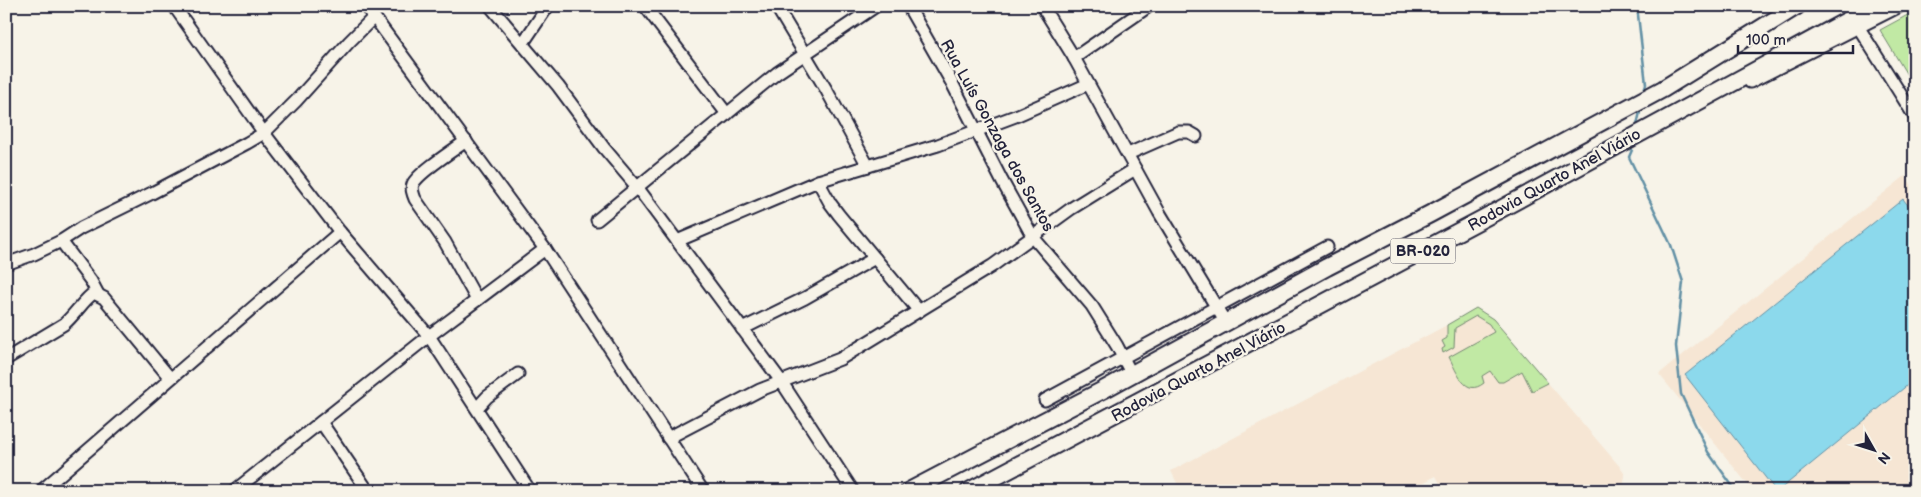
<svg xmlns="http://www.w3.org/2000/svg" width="1921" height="497" viewBox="0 0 1921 497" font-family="'Balsamiq Sans',sans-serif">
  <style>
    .built { fill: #f6e6d4 }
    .green { fill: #c1e9a4; stroke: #728670 }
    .water { fill: #8cd9ec; stroke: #6290a5 }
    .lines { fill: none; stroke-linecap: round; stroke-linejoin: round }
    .stream { stroke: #6290a5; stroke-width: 2.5 }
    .minor-casing { stroke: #22223b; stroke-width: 15 }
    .highway-casing { stroke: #22223b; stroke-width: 20 }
    .minor { stroke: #f7f3e8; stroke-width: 11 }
    .highway { stroke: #f7f3e8; stroke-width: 16 }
    .labels { text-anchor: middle; stroke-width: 5; stroke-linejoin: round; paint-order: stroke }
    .shield { fill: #f7f3e8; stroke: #62616f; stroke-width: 1 }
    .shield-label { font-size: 15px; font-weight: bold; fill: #22223b }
    .street-label { font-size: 16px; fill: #22223b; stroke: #f7f3e8 }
  </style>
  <rect width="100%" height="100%" fill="#f7f3e8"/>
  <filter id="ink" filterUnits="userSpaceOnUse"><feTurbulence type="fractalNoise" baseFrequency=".02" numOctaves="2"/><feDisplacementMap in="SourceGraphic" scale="10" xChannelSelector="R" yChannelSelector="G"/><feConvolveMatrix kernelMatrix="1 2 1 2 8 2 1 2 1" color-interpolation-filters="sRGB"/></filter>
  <g filter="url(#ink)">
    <g class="built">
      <polygon points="1905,176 1915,189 1915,491 1753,491 1659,374"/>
      <polygon points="1476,308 1493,319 1621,468 1625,475 1624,483 1621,491 1444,491 1436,476 1407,491 1181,491 1171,471 1447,325"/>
    </g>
    <g class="green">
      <polygon points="1915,11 1915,88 1880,30"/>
      <path d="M1476,308L1493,319L1548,383L1532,391L1522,371L1503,382H1498L1490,371L1482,376L1484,383C1465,398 1457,372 1449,357L1494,332L1489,324L1476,316L1455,328L1454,347L1443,353L1442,349L1445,347L1442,341L1447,338V325Z"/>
    </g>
    <polygon class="water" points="1903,199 1915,214 1915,379 1778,491 1776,491 1685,375"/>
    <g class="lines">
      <g class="stream">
        <polyline points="1637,6 1646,84 1644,90"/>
        <polyline points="1637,125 1640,112"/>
        <polyline points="1632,150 1629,157 1671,245 1683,282 1676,346 1681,394 1708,452 1736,491"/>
      </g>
      <defs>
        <g id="minor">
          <polyline points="174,6 264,133 307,189 340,232 429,336 530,491"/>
          <polyline points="366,6 545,249 703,491"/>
          <polyline points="490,6 558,86 604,148 637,187 781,381 853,491"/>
          <polyline points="645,6 727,114"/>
          <polyline points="776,6 827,91 868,166"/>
          <polyline points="908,6 952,83 1002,181 1033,237 1092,306 1117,346 1132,375"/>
          <polyline points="1042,6 1073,56 1159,212 1226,323"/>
          <polyline points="1859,28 1915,117"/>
          <polyline points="523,43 548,6"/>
          <polyline points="1074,58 1149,6"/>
          <polyline points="1750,82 1900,6"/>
          <path d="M466,141C455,149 418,173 413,184C411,189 413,194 415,199L445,242L477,300"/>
          <polyline points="1128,154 1178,132 1189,132 1196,136"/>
          <polyline points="818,181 830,203 839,215 919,311"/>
          <polyline points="597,220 777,73 876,6"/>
          <polyline points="61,241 91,281 98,294"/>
          <polyline points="677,241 818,181 938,145 1018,115 1088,84"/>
          <polyline points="6,264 34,254 61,241 81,228 152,193 247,143 264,133 296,101 349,42 374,17"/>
          <polyline points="742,329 805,298 875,258"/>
          <path d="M6,359L64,324C74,316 85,298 94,293L104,298L170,378"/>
          <polyline points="1045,400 1327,247"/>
          <polyline points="477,408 487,397 518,374"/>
          <polyline points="321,422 368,491"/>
          <polyline points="668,438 760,390 840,359 992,266 1072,208 1135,169"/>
          <polyline points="41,491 340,232"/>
          <polyline points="234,491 429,336 545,249"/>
        </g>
        <g id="highway">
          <polyline points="909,491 1103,390 1327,267 1430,214 1663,89 1797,6"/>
          <polyline points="969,491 1499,210 1874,6"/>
        </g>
      </defs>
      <use href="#minor" class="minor-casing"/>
      <use href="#highway" class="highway-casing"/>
      <use href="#minor" class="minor"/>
      <use href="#highway" class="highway"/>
    </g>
  </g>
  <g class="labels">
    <rect class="shield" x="1390.5" y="238.5" width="65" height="25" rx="4"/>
    <g class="shield-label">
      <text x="1423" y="256">BR-020</text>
    </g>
    <g class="street-label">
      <text transform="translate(998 135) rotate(61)" y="6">Rua Luís Gonzaga dos Santos</text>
      <text transform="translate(1554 179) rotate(-29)" y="6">Rodovia Quarto Anel Viário</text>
      <text transform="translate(1198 371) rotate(-28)" y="6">Rodovia Quarto Anel Viário</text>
    </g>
  </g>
  <rect width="1921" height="497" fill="none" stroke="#f7f3e8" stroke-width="25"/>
  <rect x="12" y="12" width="1896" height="472" fill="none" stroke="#22223b" stroke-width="2" filter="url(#ink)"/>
  <g transform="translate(1874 450) rotate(129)" stroke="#f7f3e8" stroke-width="4" paint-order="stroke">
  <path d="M0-4L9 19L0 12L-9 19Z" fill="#22223b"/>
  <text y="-8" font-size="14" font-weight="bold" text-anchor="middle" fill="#22223b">N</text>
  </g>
  <path d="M1738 45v8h115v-8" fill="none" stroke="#22223b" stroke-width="2.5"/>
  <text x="1746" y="45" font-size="15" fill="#22223b" stroke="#f7f3e8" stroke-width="4" paint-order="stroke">100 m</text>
</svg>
